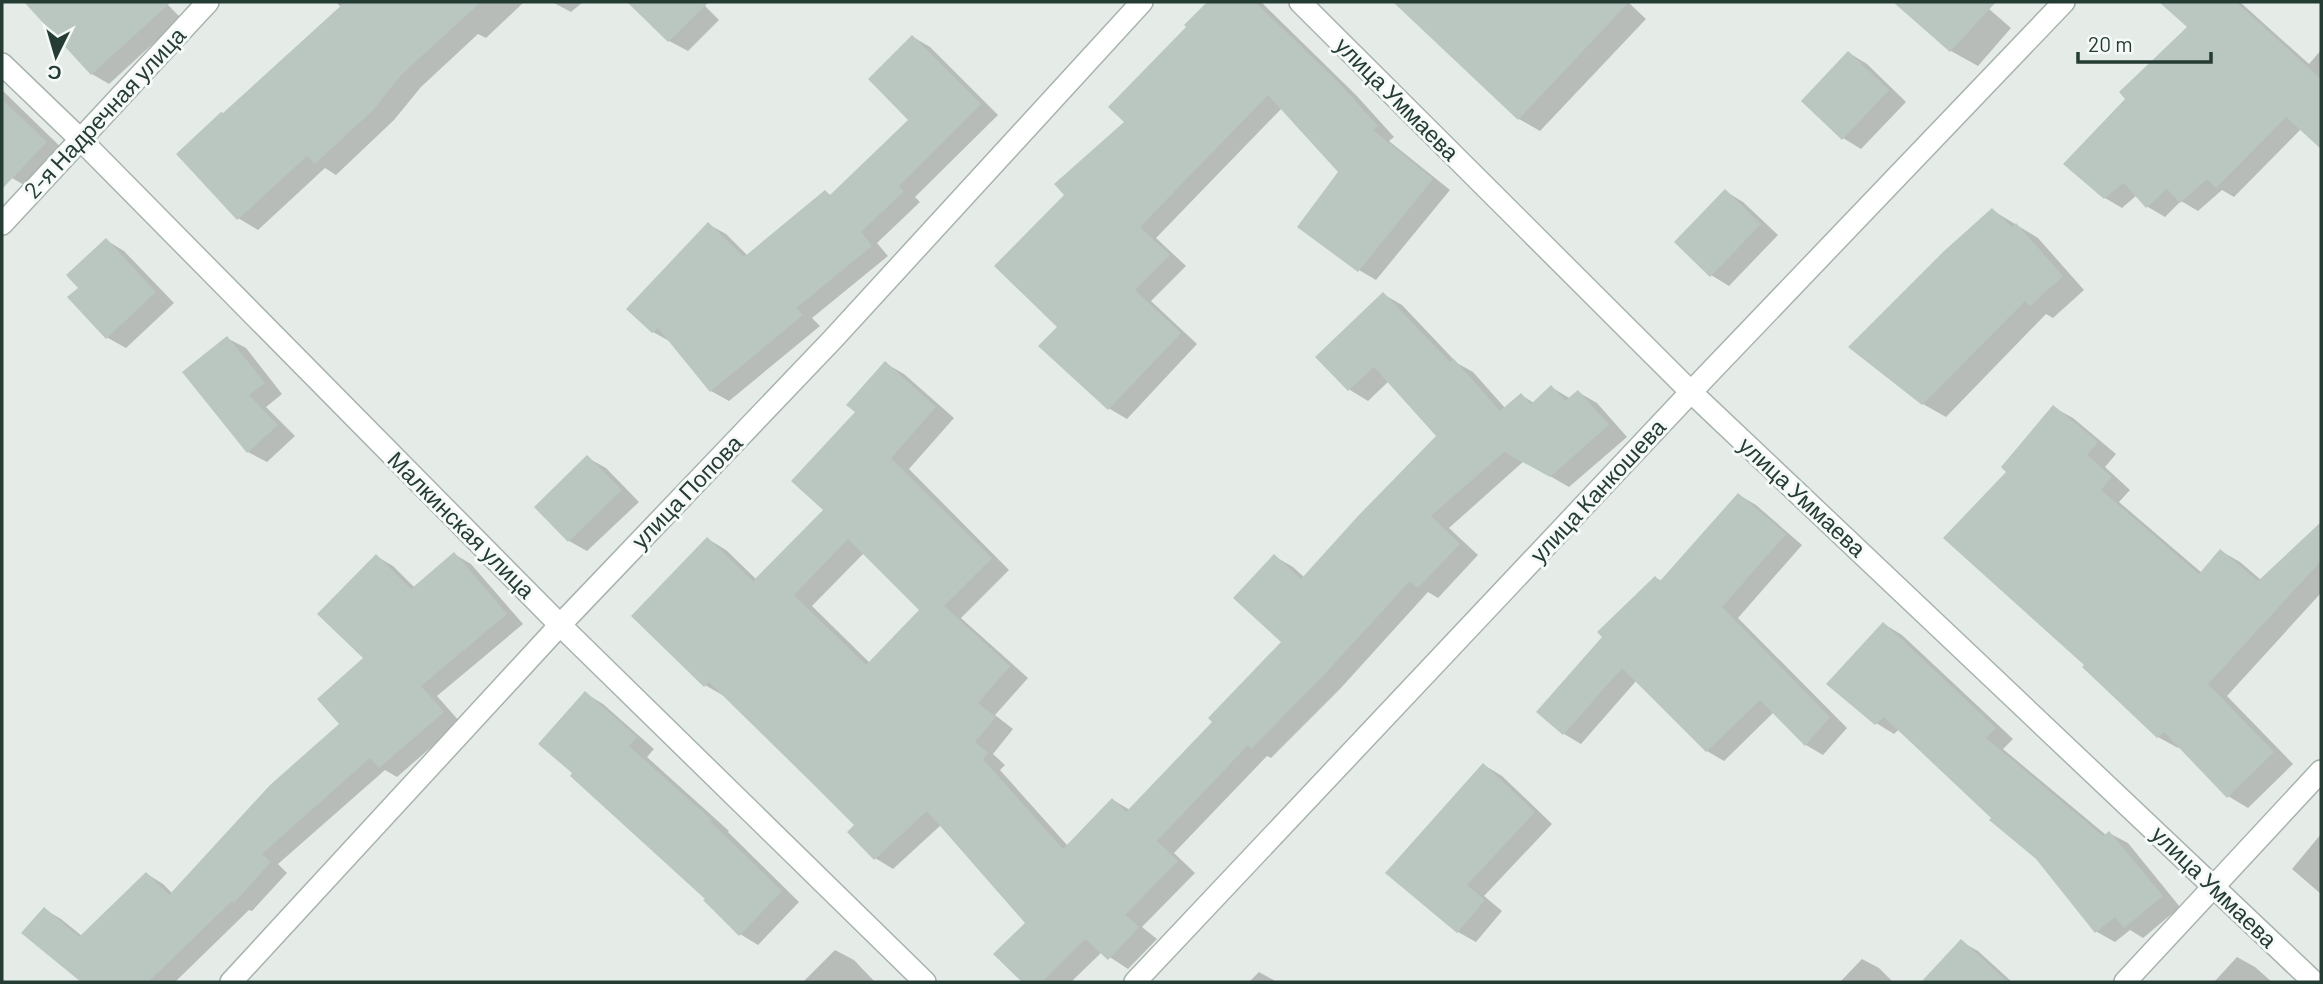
<svg xmlns="http://www.w3.org/2000/svg" width="2323" height="984" viewBox="0 0 2323 984" font-family="Barlow,sans-serif">
  <style>
    .shadow { fill: #0003; fill-rule: evenodd }
    .building { fill: #bac7c1; fill-rule: evenodd }
    .lines { fill: none; stroke-linecap: round; stroke-linejoin: round }
    .street-casing { stroke: #a8b4ae; stroke-width: 24 }
    .street { stroke: #fff; stroke-width: 21 }
    .labels { text-anchor: middle; stroke-width: 6; stroke-linejoin: round; paint-order: stroke }
    .street-label { font-size: 23px; fill: #253c34; stroke: #f5f9f7 }
  </style>
  <rect width="100%" height="100%" fill="#e5ece8"/>
  <g class="shadow">
    <polygon points="26,2 165,2 181,18 109,84 92,74"/>
    <polygon points="336,2 524,2 486,38 478,34 421,87 394,120 336,175 325,168 258,230 238,218 224,115 341,7"/>
    <polygon points="552,2 583,2 571,12"/>
    <polygon points="629,2 701,2 719,20 688,51 669,41"/>
    <polygon points="1211,2 1261,2 1356,95 1394,137 1389,141 1450,190 1376,280 1359,270 1340,172 1282,108 1156,238 1186,266 1151,301 1197,344 1127,419 1110,409 1040,346 1060,327 1067,195 1127,122 1111,107"/>
    <polygon points="1396,2 1628,2 1646,19 1540,131 1519,119"/>
    <polygon points="1896,2 1981,2 2011,28 1978,66 1951,51"/>
    <polygon points="2182,2 2240,2 2309,64 2321,50 2321,147 2301,129 2234,197 2222,190 2198,211 2181,201 2165,217 2148,207 2137,195 2122,208 2105,198 2128,99 2190,27 2173,12"/>
    <polygon points="913,37 930,47 998,115 915,197 920,202 877,243 888,256 812,318 820,326 729,401 711,391 671,342 653,332 708,224 726,234 748,256 825,192 832,196 911,120"/>
    <polygon points="1849,53 1867,64 1906,102 1861,149 1843,138"/>
    <polygon points="2,90 72,158 38,193 12,178 2,168"/>
    <polygon points="1725,191 1743,202 1778,235 1729,286 1711,275"/>
    <polygon points="1992,210 2038,238 2084,290 2053,318 2046,314 1946,417 1923,404 1851,347"/>
    <polygon points="106,240 124,251 174,303 126,348 108,338 70,297 80,288"/>
    <path d="M1383,294L1402,305L1457,363L1473,372L1506,409L1521,395L1534,403L1551,387L1571,399L1578,392L1597,403L1627,437L1569,487L1524,461L1449,528L1478,555L1438,598L1428,592L1340,689L1271,758L1267,756L1174,853L1195,873L1142,927L1157,939L1128,969L1102,952L1071,982H1024L996,954L1028,923L941,825L893,869L875,858L857,825L724,696L705,685L708,539L726,550L757,580L825,510L858,412L885,363L904,374L954,418L909,469L1009,570L961,618L1028,678L995,715L1013,729L993,754L1005,765L1000,770L1068,846L1113,800L1130,810L1214,722L1284,642L1274,556L1293,567L1305,578L1438,436L1389,381L1368,401L1350,390L1318,357ZM864,553L921,610L870,663L812,606Z"/>
    <polygon points="227,338 246,348 282,394 266,407 295,436 267,462 248,452"/>
    <polygon points="2053,407 2073,418 2116,454 2105,467 2130,490 2119,502 2202,573 2221,551 2240,562 2261,580 2321,524 2321,593 2227,696 2293,764 2248,808 2228,796 2180,746 2178,748 2158,737 2087,665 2009,471"/>
    <polygon points="588,458 606,468 639,502 587,551 569,541"/>
    <polygon points="1739,495 1756,505 1802,545 1738,618 1847,728 1823,755 1806,745 1774,712 1724,761 1707,751 1637,680 1581,744 1564,734 1656,578 1662,581"/>
    <polygon points="454,554 471,564 523,624 437,696 460,722 397,777 385,770 278,864 287,873 252,911 249,910 175,982 84,982 24,933 44,909 61,919 82,936 147,874 163,884 173,894 342,724 366,658 376,556 393,566 415,588"/>
    <polygon points="1884,624 1902,635 2013,739 2003,749 2106,835 2109,833 2128,843 2180,907 2143,938 2130,930 2115,942 2097,932 2037,858 1899,729 1894,734 1876,723"/>
    <polygon points="585,693 603,704 654,749 647,757 729,831 728,832 799,902 758,945 740,934 707,899"/>
    <polygon points="1484,765 1502,776 1552,824 1484,896 1502,911 1476,942 1458,932 1387,872"/>
    <polygon points="2321,834 2321,894 2292,869"/>
    <polygon points="1962,942 1978,951 2012,982 1924,982"/>
    <polygon points="835,950 854,960 875,982 803,982"/>
    <polygon points="2237,957 2255,967 2272,982 2214,982"/>
    <polygon points="1862,959 1879,968 1893,982 1840,982"/>
    <polygon points="1259,972 1277,982 1249,982"/>
  </g>
  <g class="building">
    <polygon points="24,2 171,2 91,75"/>
    <polygon points="345,2 481,2 401,75 374,109 315,164 307,156 237,220 176,154 221,112 223,113"/>
    <polygon points="627,2 709,2 668,42"/>
    <polygon points="1207,2 1255,2 1339,83 1378,126 1373,130 1433,179 1358,272 1297,227 1338,172 1268,95 1140,227 1170,255 1135,290 1181,333 1108,410 1038,346 1057,327 994,266 1064,195 1054,184 1124,122 1108,107 1186,27 1184,25"/>
    <polygon points="1393,2 1629,2 1518,120"/>
    <polygon points="1893,2 1996,2 1950,52"/>
    <polygon points="2159,2 2236,2 2321,79 2321,149 2286,117 2216,188 2207,179 2180,203 2167,189 2146,208 2124,183 2104,199 2063,164 2125,99 2119,92 2187,27"/>
    <polygon points="912,35 981,104 899,186 904,191 861,232 872,246 796,308 803,315 710,392 658,328 652,333 626,309 708,222 744,257 825,190 830,195 908,120 868,79"/>
    <polygon points="1848,51 1889,90 1842,140 1801,101"/>
    <polygon points="2,99 47,142 2,189"/>
    <polygon points="1725,189 1761,224 1710,277 1674,242"/>
    <polygon points="1992,208 2012,227 2016,223 2063,276 2030,306 2025,301 1922,405 1848,347 1943,252"/>
    <polygon points="106,238 156,292 106,339 67,297 78,288 66,275"/>
    <path d="M1383,292L1450,362L1454,359L1500,411L1521,393L1531,404L1551,385L1565,401L1578,390L1609,425L1550,477L1504,452L1431,516L1460,544L1418,588L1410,581L1321,678L1251,749L1248,745L1157,841L1178,861L1125,915L1139,927L1108,960L1085,939L1042,982H1022L993,954L1025,923L927,811L874,860L847,832L854,825L814,785L709,682L704,687L631,616L707,537L753,581L823,510L791,481L855,412L846,405L885,361L936,407L891,458L992,558L944,606L1010,666L978,703L996,717L975,742L988,753L983,759L1063,849L1112,798L1126,812L1212,722L1208,718L1281,642L1233,598L1274,554L1301,579L1358,516L1436,436L1374,367L1348,391L1315,357ZM848,539L919,610L866,665L794,595Z"/>
    <polygon points="227,336 265,383 249,395 278,425 247,453 182,372"/>
    <polygon points="2053,405 2098,442 2087,455 2112,477 2101,490 2199,574 2220,549 2258,581 2321,522 2321,561 2208,684 2274,752 2227,798 2164,732 2157,738 2082,667 2084,665 1943,538 2006,472 2001,467"/>
    <polygon points="587,455 622,490 568,542 534,507"/>
    <polygon points="1738,493 1786,534 1722,607 1830,717 1805,746 1760,700 1706,752 1622,668 1563,735 1536,712 1602,637 1597,632 1655,576 1660,581"/>
    <polygon points="454,552 507,614 421,686 444,712 379,768 370,758 262,854 271,862 234,903 232,901 148,982 81,982 21,933 44,907 79,937 146,872 169,895 270,785 339,724 317,699 363,658 317,614 376,554 411,589"/>
    <polygon points="1883,622 1996,728 1986,738 2103,836 2109,831 2163,896 2124,928 2115,917 2095,933 2036,859 1989,820 1991,818 1884,717 1875,725 1826,684"/>
    <polygon points="585,691 637,737 629,746 712,820 710,821 782,891 739,936 703,900 705,899 570,776 572,773 538,744"/>
    <polygon points="1483,763 1535,812 1467,885 1485,900 1457,933 1385,873"/>
    <polygon points="1961,939 2008,982 1921,982"/>
  </g>
  <g class="lines">
    <defs>
      <g id="street">
        <polyline points="1300,2 1691,392 2314,982"/>
        <polyline points="2,64 81,140 560,625 925,982"/>
        <polyline points="2,224 208,2"/>
        <polyline points="231,982 560,625 833,339 1142,2"/>
        <polyline points="1135,982 1691,392 2064,2"/>
        <polyline points="2125,982 2321,771"/>
      </g>
    </defs>
    <use href="#street" class="street-casing"/>
    <use href="#street" class="street"/>
  </g>
  <g class="labels">
    <g class="street-label">
      <text transform="translate(1397 99) rotate(45)" y="8">улица Уммаева</text>
      <text transform="translate(105 113) rotate(-47)" y="8">2-я Надречная улица</text>
      <text transform="translate(1598 491) rotate(-47)" y="8">улица Канкошева</text>
      <text transform="translate(687 492) rotate(-46)" y="8">улица Попова</text>
      <text transform="translate(1802 497) rotate(43)" y="8">улица Уммаева</text>
      <text transform="translate(461 525) rotate(45)" y="8">Малкинская улица</text>
      <text transform="translate(2214 887) rotate(44)" y="8">улица Уммаева</text>
    </g>
  </g>
  <rect width="2323" height="984" fill="none" stroke="#253c34" stroke-width="7"/>
  <g transform="translate(56 56) rotate(185)" stroke="#f5f9f7" stroke-width="5" paint-order="stroke">
  <path d="M0-5L12 26L0 18L-12 26Z" fill="#253c34"/>
  <text y="-10" font-size="19" font-weight="bold" text-anchor="middle" fill="#253c34">С</text>
  </g>
  <path d="M2078 52v10h133v-10" fill="none" stroke="#253c34" stroke-width="3.5"/>
  <text x="2088" y="52" font-size="21" fill="#253c34" stroke="#f5f9f7" stroke-width="5" paint-order="stroke">20 m</text>
</svg>
